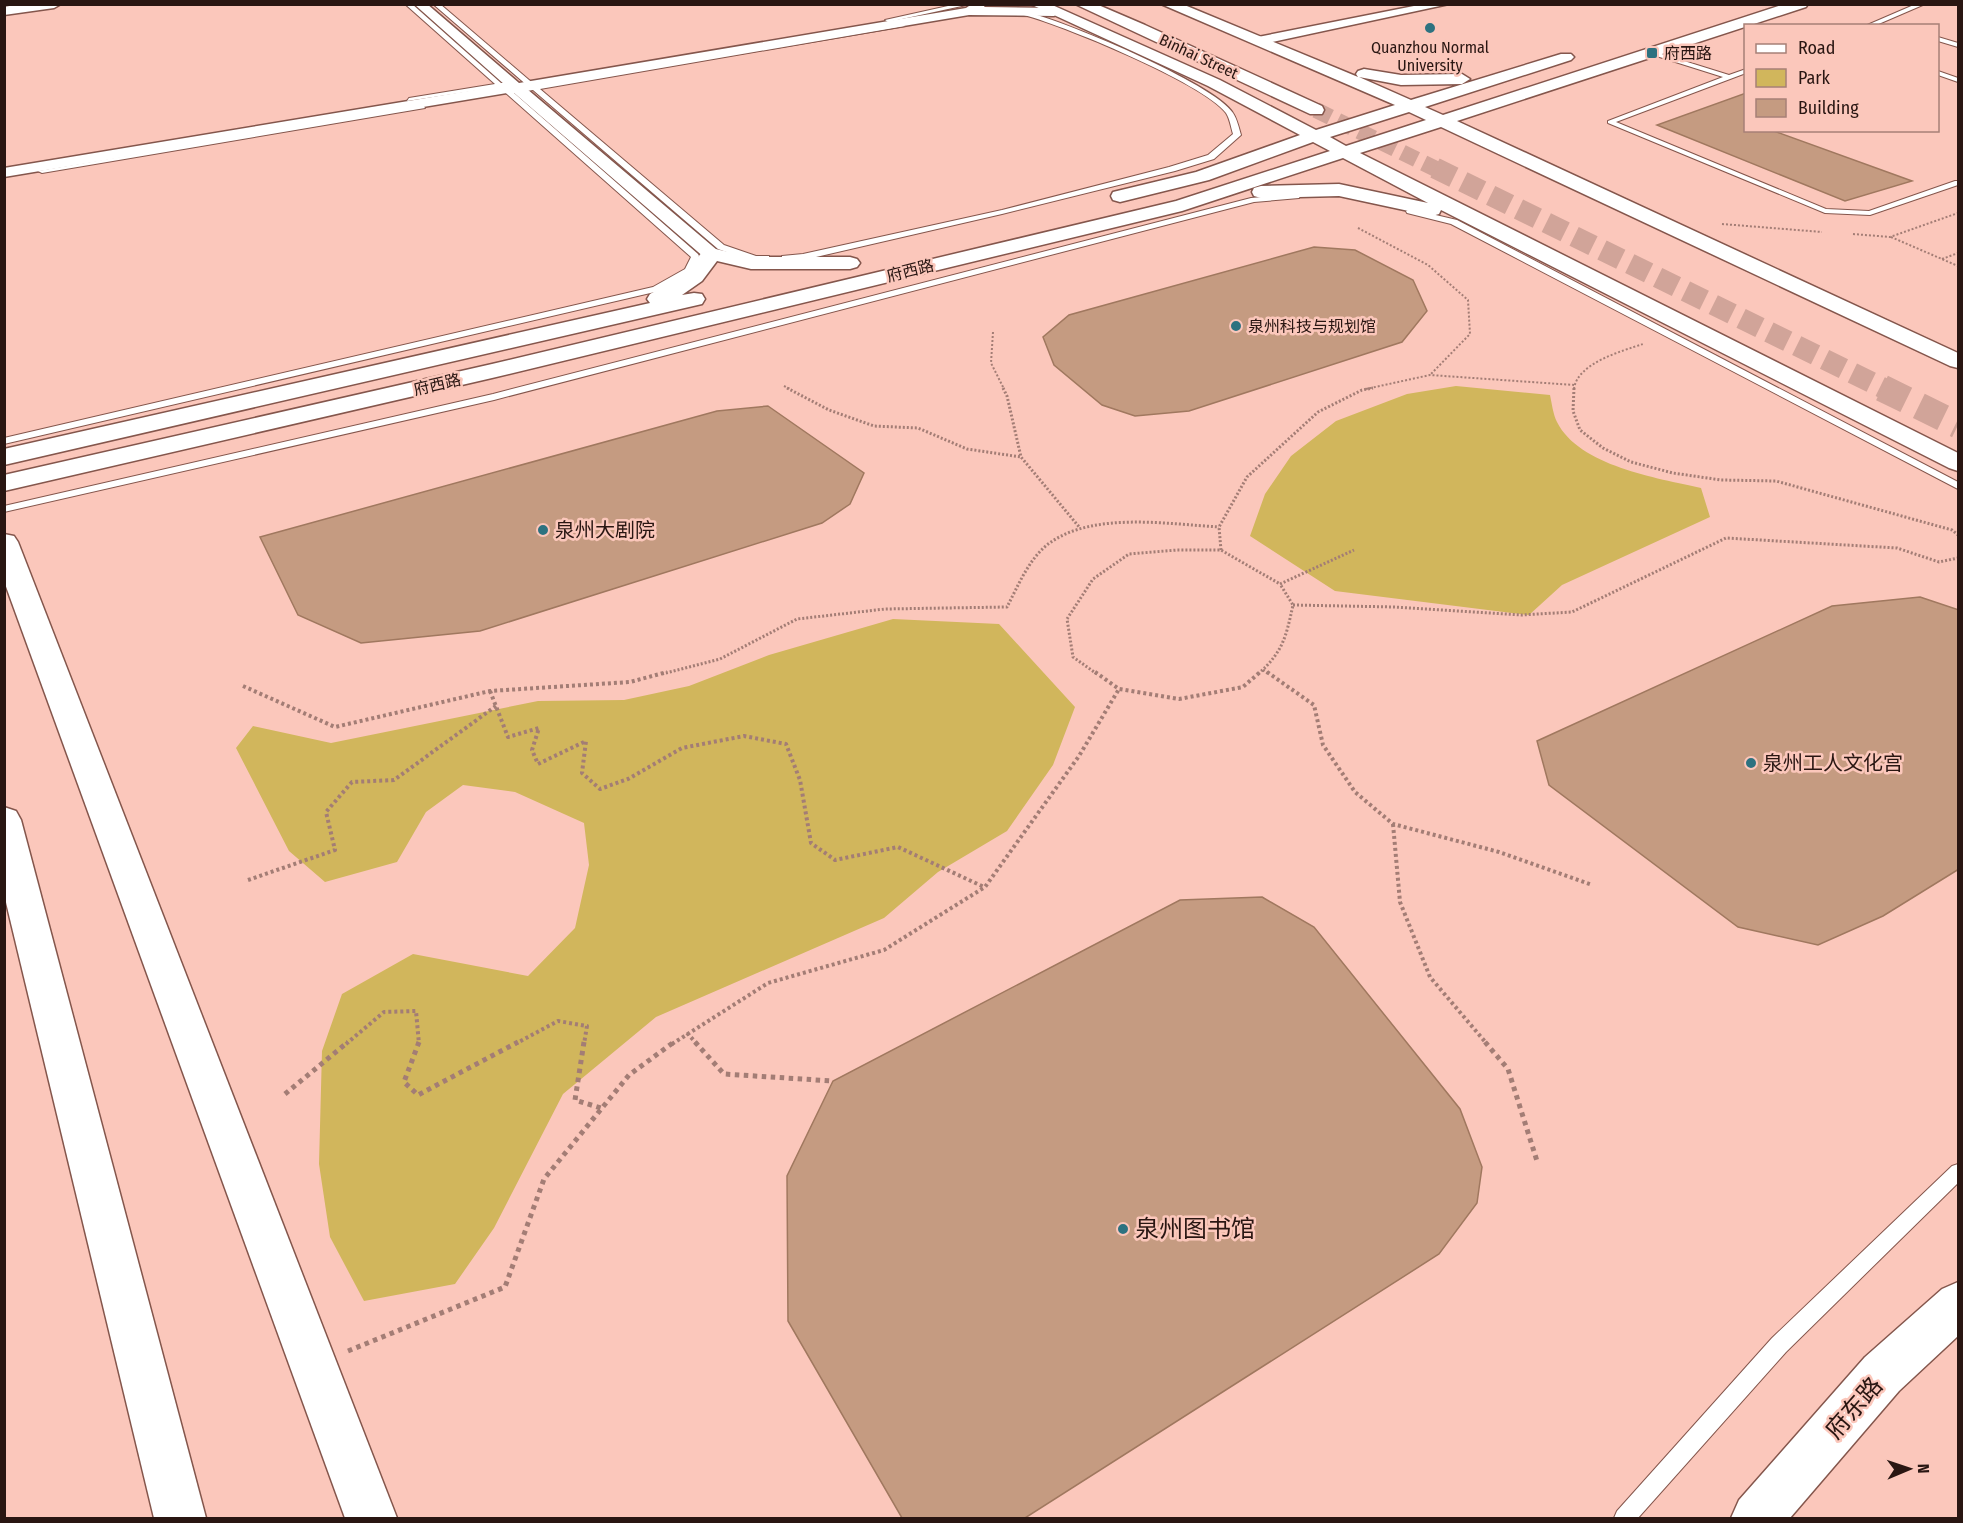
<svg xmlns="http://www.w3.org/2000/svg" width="1963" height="1523" viewBox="0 0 1963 1523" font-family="'Fira Sans Condensed','Noto Sans SC',sans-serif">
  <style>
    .green { fill: #d1b65c }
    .building { fill: #c59b81; stroke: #a0785f; stroke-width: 1.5 }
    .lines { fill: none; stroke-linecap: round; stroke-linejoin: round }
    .secondary-tunnel-far2 { stroke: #d1a499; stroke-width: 16; stroke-dasharray: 16 8; stroke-linecap: butt }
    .secondary-tunnel-far1 { stroke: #d1a499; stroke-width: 21; stroke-dasharray: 21 10; stroke-linecap: butt }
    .secondary-tunnel { stroke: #d1a499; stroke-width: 27; stroke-dasharray: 27 14; stroke-linecap: butt }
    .service-casing { stroke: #84564c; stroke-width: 2 }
    .minor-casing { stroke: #84564c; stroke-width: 3 }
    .tertiary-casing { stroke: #84564c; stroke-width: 3 }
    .secondary-casing { stroke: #84564c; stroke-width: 3 }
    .path-far3 { stroke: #a37d75; stroke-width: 2; stroke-dasharray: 2 2; stroke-linecap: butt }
    .path-far2 { stroke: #a37d75; stroke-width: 3; stroke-dasharray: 2 2; stroke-linecap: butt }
    .path-far1 { stroke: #a37d75; stroke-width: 4; stroke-dasharray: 3 3; stroke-linecap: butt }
    .path { stroke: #a37d75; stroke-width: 5; stroke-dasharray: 4.5 4.5; stroke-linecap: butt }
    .service { fill: #fff; fill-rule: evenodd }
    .minor { fill: #fff; fill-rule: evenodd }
    .tertiary { fill: #fff; fill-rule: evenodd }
    .secondary { fill: #fff; fill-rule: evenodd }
    .poi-dot { fill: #2d7280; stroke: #fbc7bb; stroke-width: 2 }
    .labels { text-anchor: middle; stroke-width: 5; stroke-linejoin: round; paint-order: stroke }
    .far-poi-label { font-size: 16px; fill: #291612; stroke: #fbc7bb; text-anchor: start }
    .far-street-label { font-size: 16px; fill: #291612; stroke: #fbc7bb }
    .poi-label { font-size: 20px; fill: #291612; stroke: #fbc7bb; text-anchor: start }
    .near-poi-label { font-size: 24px; fill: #291612; stroke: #fbc7bb; text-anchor: start }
    .near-street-label { font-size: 24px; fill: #291612; stroke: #fbc7bb }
  </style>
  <rect width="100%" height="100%" fill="#fbc7bb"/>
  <g class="green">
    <path d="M1456,386L1550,395C1552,404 1553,414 1557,422C1579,466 1657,478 1701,488L1710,517L1562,585L1529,615L1335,591L1250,536L1265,494L1291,456L1336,421L1407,394Z"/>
    <polygon points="893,619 999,624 1075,707 1053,765 1007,831 938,872 884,918 656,1017 563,1094 494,1228 455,1284 364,1301 330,1237 319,1164 322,1051 342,994 413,954 528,976 575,928 589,865 584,823 515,792 463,785 426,812 397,862 325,882 289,851 236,748 253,726 331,743 538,701 624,700 689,686 769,655"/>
  </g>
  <g class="building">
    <polygon points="1746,93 1746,130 1771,130 1912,181 1845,201 1657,125"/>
    <polygon points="1314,247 1355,250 1413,280 1427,311 1402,342 1189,411 1135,416 1102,405 1054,365 1043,337 1069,315"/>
    <polygon points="768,406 864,473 850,504 822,523 480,631 361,643 298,615 260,537 717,411"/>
    <polygon points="1920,597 1959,610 1959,869 1883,916 1818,945 1738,927 1549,785 1537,741 1832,606"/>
    <polygon points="1262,897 1314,927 1460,1109 1482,1167 1477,1203 1439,1254 1025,1518 902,1518 788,1321 787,1176 833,1081 1180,900"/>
  </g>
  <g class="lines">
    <polyline class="secondary-tunnel-far2" points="1316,110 1438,170"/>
    <polyline class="secondary-tunnel-far1" points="1435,168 1885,389"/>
    <polyline class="secondary-tunnel" points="1882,388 1958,425"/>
    <defs>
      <g id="service">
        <polygon points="405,4 412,4 501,83 507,83 505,86 510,90 529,87 433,4 440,4 536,86 902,24 905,26 540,89 724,245 756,256 769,256 769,260 755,262 718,249 533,90 514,93 698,254 699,256 692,272 659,291 4,444 4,438 653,287 685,269 691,257 499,87 407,101 409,98 495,84"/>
        <polygon points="957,4 971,4 888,22 885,20"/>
        <polygon points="1916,4 1925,4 1874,26 1865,26"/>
        <path d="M1022,11C1059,18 1215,84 1233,113C1237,119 1239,128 1241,135L1214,159L1175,171L1002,214L803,260H782V256L803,254L1002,210L1169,167L1208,155L1233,134C1231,128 1230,119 1226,113C1203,83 1059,23 1020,14Z"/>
        <polygon points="1938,37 1958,43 1958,47 1938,41"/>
        <polygon points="1652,51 1729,75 1746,69 1746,73 1616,122 1826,209 1869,211 1955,181 1958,181 1958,185 1870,215 1825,213 1608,123 1608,121 1723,77 1650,54"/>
        <polygon points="1938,71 1958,78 1958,82 1938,75"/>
        <polygon points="423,105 425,108 42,173 38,171"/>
        <polygon points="1296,194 1300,196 1299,198 1254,202 494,400 4,512 4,506 493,394 1251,198"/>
        <polygon points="1410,209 1457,220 1958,482 1958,489 1451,224 1407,213 1406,211"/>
        <polygon points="1958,1164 1958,1183 1786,1352 1638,1518 1614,1518 1617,1511 1772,1338 1952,1166"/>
      </g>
      <g id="minor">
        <polygon points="414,4 427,4 519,83 966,8 972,4 986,4 984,7 1054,8 1060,12 1054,16 969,15 527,89 717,250 719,254 717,258 705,258 513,92 4,177 4,168 505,85"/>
        <polygon points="1424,4 1449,4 1258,45 1252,41 1258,37"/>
      </g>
      <g id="tertiary">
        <polygon points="20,4 61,4 54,8 4,15 4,7"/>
        <path d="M1030,4H1050L1220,80L1316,130L1395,105L1161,4H1182L1358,77L1356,74L1358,71L1364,69L1401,75L1462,74L1470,79L1462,84L1401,85L1359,77L1411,100L1561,54H1571L1574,57L1571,60L1425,107L1443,115L1785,4H1808L1806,7L1457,121L1958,353V368L1950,366L1441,127L1360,153L1958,453V471L1949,468L1441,210L1439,214L1432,216L1339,196L1261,198L1254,196L1252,192L1254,188L1261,186L1339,184L1428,203L1343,158L1182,211L492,378L4,491V475L492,364L1176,201L1330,151L1313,142L1209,180L1120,202L1113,200L1111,196L1113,192L1196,172L1300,135L1208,86ZM1409,112L1426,120L1346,146L1330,137Z"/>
        <polygon points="711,248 751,257 850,257 857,259 860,263 857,267 850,269 751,269 717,261 702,281 682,295 694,293 702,294 705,299 702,304 4,465 4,449 650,303 647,299 650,294 681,277 704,250"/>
        <polygon points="4,534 14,536 18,542 397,1518 345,1518 4,581"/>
        <polygon points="4,807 16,811 21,820 206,1518 154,1518 4,894"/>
      </g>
      <g id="secondary">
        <polygon points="1075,4 1096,4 1145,25 1322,106 1324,110 1322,114 1310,114"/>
        <polygon points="1958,1282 1958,1336 1899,1391 1790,1518 1731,1518 1739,1500 1865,1357 1942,1289"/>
      </g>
    </defs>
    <use href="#service" class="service-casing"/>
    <use href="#minor" class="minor-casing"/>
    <use href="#tertiary" class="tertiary-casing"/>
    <use href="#secondary" class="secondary-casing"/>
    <g class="path-far3">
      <polyline points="1722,224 1822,232"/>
      <polyline points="1358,228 1428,265 1468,300 1470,334 1430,375"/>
      <polyline points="1853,234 1890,237 1958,213"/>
      <polyline points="1891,237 1958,266"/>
      <polyline points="1942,259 1958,253"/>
      <polyline points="993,332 991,363 1004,389"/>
      <polyline points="784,386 790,389"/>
      <polyline points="1366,389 1430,375 1574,385"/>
      <path d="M1574,389C1577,363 1622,351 1643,344"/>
    </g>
    <g class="path-far2">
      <polyline points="787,388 829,410 874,426 918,428 967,449 1021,457"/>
      <polyline points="1003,388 1007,396 1021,457 1080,528"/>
      <polyline points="1574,388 1573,411 1580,430 1603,448 1631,462 1673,473 1721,480 1776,481 1952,530 1958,535"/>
      <polyline points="1221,550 1219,527 1247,477 1318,412 1362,390 1373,388"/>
      <polyline points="1280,584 1354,550"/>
      <polyline points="1293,605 1394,607 1521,615 1572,612 1726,538 1897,548 1939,562 1958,558"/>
      <polyline points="1263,670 1269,674"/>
      <path d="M662,674L720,659L797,619L885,609L1007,607C1018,586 1030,556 1051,542C1095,512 1168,524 1219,527"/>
      <polyline points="1097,674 1073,657 1067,619 1093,579 1129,554 1177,550 1221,550 1280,584"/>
      <path d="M1258,674C1283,652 1286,637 1293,605L1280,584"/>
    </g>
    <g class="path-far1">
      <polyline points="1095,672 1119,689 1179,699 1243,687 1260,672"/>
      <polyline points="1267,672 1314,705 1323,745 1355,792 1393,824 1499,852 1592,885"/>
      <polyline points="243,686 335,727 490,691 630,682 667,672"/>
      <polyline points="490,691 508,737 539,728 532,750 538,764 586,741 582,773 600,789 628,779 682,748 744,736 786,744 800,780 811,843 835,860 898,847 984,887"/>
      <polyline points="1393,824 1400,902 1430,977 1487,1044"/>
      <polyline points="248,880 335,850 326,812 352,782 394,780 496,706"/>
      <polyline points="687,1033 697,1044"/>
      <polyline points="346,1044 384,1012 416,1011 419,1044"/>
      <polyline points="515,1044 558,1021 587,1026 584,1044"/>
      <polyline points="672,1044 768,983 884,950 985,887 1079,756 1119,689"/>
    </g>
    <g class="path">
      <polyline points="419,1042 404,1082 418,1095 518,1042"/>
      <polyline points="584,1042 575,1100 601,1108"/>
      <polyline points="695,1042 724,1074 833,1081"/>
      <polyline points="1485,1042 1508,1069 1537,1161"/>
      <polyline points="285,1094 348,1042"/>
      <polyline points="348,1351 505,1287 544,1179 629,1075 674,1042"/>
    </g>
    <use href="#service" class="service"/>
    <use href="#minor" class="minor"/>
    <use href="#tertiary" class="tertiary"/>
    <use href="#secondary" class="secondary"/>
  </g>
  <g class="poi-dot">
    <circle cx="1430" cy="28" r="6"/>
    <rect x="1646" y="47" width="12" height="12" rx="3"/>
    <circle cx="1236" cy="326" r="6"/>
    <circle cx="543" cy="530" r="6"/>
    <circle cx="1751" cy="763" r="6"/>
    <circle cx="1123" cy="1229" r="6"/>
  </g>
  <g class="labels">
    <g class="far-poi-label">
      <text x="1430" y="53" text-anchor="middle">Quanzhou Normal<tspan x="1430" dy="18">University</tspan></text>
      <text x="1664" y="59">府西路</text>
      <text x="1248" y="332">泉州科技与规划馆</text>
    </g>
    <g class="far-street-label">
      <text transform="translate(1199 56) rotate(25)" y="6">Binhai Street</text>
      <text transform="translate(910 270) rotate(-14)" y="6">府西路</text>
      <text transform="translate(437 384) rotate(-13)" y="6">府西路</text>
    </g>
    <g class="poi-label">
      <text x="555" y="537">泉州大剧院</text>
      <text x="1763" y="770">泉州工人文化宫</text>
    </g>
    <g class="near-poi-label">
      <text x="1135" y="1237">泉州图书馆</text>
    </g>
    <g class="near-street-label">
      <text transform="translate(1854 1408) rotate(-49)" y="8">府东路</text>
    </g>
  </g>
  <rect width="1963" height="1523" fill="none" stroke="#291612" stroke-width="12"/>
  <rect x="1744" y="24" width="195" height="108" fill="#fbc7bb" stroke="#a78077" stroke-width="1.5"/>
  <rect x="1756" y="44" width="30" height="9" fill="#ffffff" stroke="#a78077" stroke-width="1.5"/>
  <text x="1798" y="54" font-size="18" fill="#291612">Road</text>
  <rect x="1756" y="69" width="30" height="18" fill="#d1b65c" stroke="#a78077" stroke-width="1.5"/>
  <text x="1798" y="84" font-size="18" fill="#291612">Park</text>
  <rect x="1756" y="99" width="30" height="18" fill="#c59b81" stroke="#a78077" stroke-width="1.5"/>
  <text x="1798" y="114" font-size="18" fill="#291612">Building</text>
  <g transform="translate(1909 1469) rotate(88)" stroke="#fbc7bb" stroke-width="4.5" paint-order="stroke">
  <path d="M0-4.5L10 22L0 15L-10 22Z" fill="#291612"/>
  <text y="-9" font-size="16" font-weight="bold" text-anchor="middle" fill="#291612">N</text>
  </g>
</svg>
